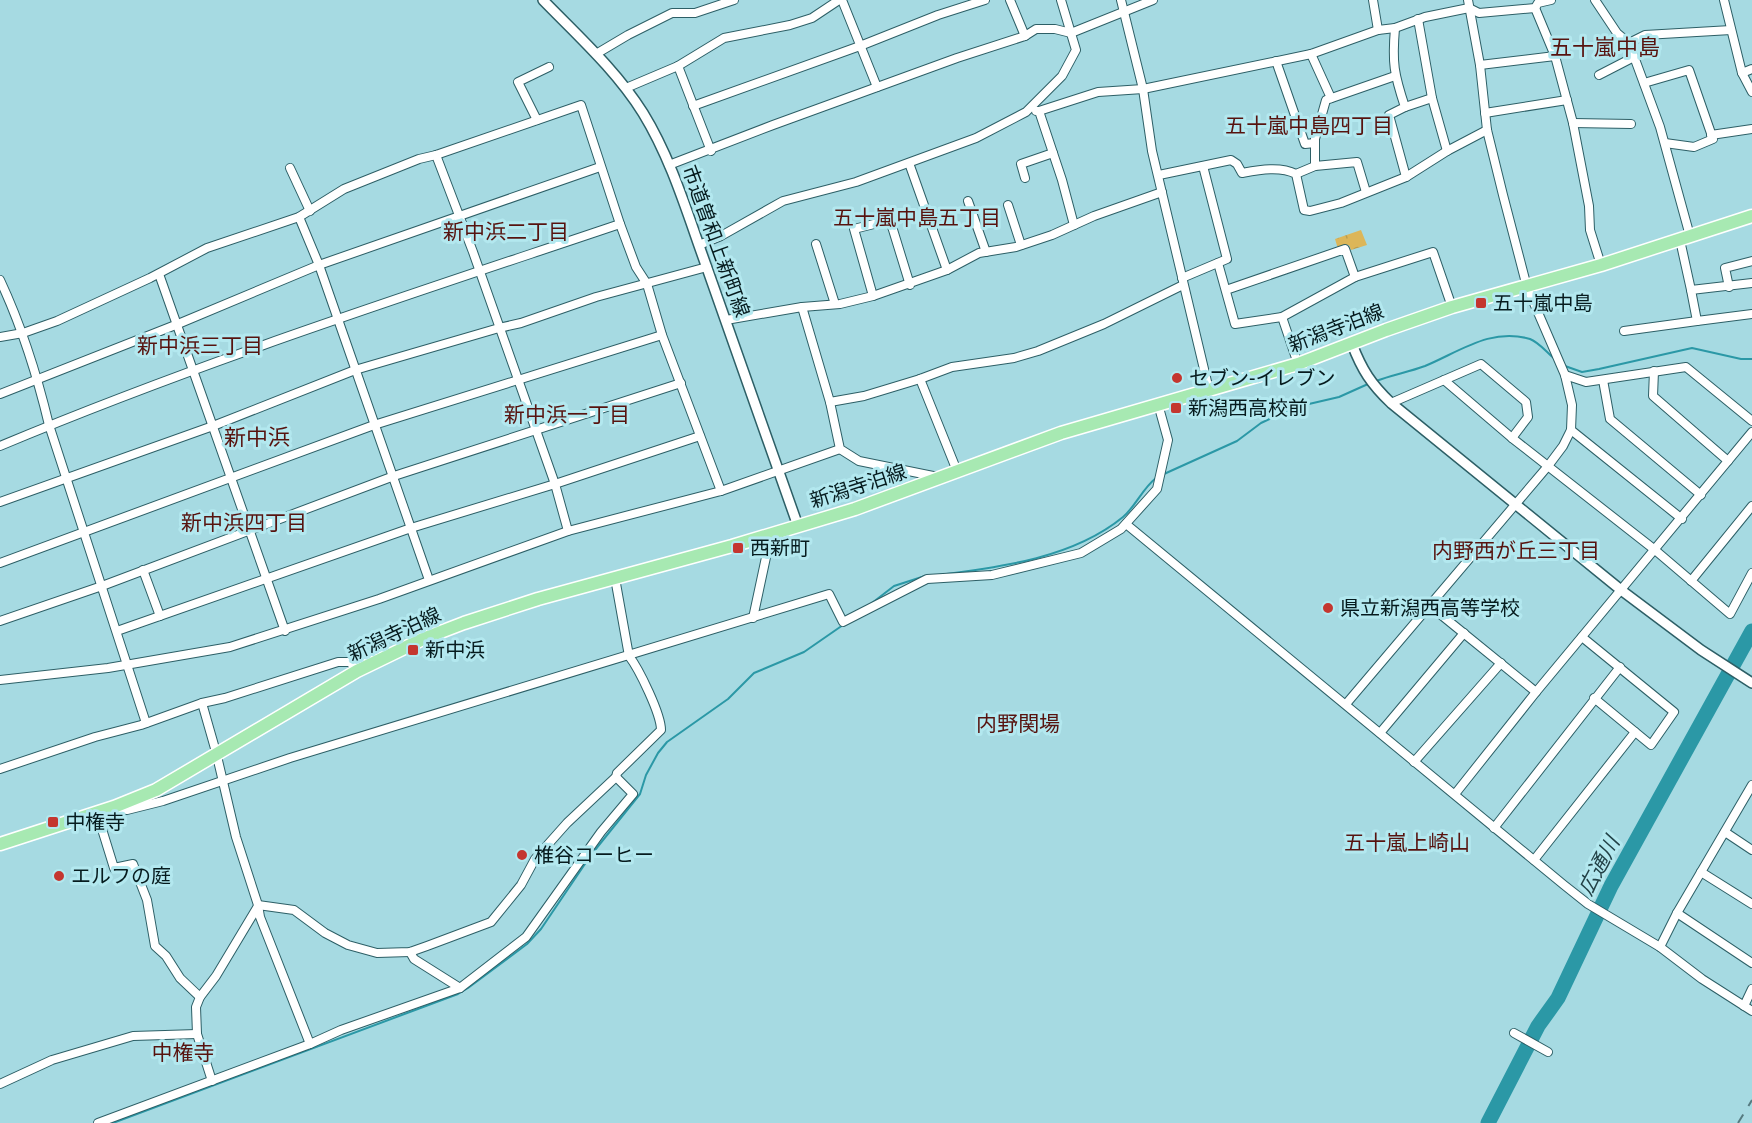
<svg xmlns="http://www.w3.org/2000/svg" width="1752" height="1123" viewBox="0 0 1752 1123" font-family="'Noto Sans','Noto Sans JP',sans-serif">
  <style>
    .park { fill: url(#park-crowns) }
    .lines { fill: none; stroke-linecap: round; stroke-linejoin: round }
    .stream { stroke: #2b98a6; stroke-width: 2 }
    .river { stroke: #2b98a6; stroke-width: 15 }
    .minor-casing { stroke: #2d5f66; stroke-width: 10 }
    .tertiary-casing { stroke: #2d5f66; stroke-width: 12 }
    .primary-casing { stroke: #fff; stroke-width: 15 }
    .minor { stroke: #fff; stroke-width: 8 }
    .tertiary { stroke: #fff; stroke-width: 9 }
    .primary { stroke: #a7e9b2; stroke-width: 12 }
    .rail { stroke: #567b80; stroke-width: 2; stroke-dasharray: 10 10; stroke-linecap: butt }
    .poi-dot { fill: #c4362f; stroke: #b3e8ef; stroke-width: 2 }
    .labels { text-anchor: middle; stroke-width: 6; stroke-linejoin: round; paint-order: stroke }
    .street-label { font-size: 20px; fill: #061b1e; stroke: #b3e8ef }
    .poi-label { font-size: 20px; fill: #061b1e; stroke: #b3e8ef; text-anchor: start }
    .neighbourhood-label { font-size: 21px; fill: #57130f; stroke: #b3e8ef }
    .water-label { font-size: 21px; font-style: italic; fill: #234247; stroke: #b3e8ef }
    .quarter-label { font-size: 22px; fill: #57130f; stroke: #b3e8ef }
  </style>
  <defs>
    <pattern id="park-crowns" width="20" height="18" patternUnits="userSpaceOnUse" patternTransform="scale(1.5)"><rect width="20" height="18" fill="#dcb659"/><path d="M2 6a3 3 0 1 1 6 0M12 15a3 3 0 1 1 6 0" fill="none" stroke="#bb9c4d"/></pattern>
  </defs>
  <rect width="100%" height="100%" fill="#a6dae2"/>
  <polygon class="park" points="1361,230 1367,245 1351,250 1349,245 1338,249 1335,239"/>
  <g class="lines">
    <g class="stream">
      <polyline points="1565,366 1582,372 1599,369 1692,348 1741,359 1752,359"/>
      <path d="M1376,381C1392,375 1409,372 1425,366C1459,352 1491,327 1530,339C1540,343 1547,353 1555,359"/>
      <polyline points="1164,474 1237,441 1261,423 1296,407 1339,397 1368,384"/>
      <path d="M939,575C1001,567 1073,558 1123,517C1136,506 1142,489 1156,478"/>
      <polyline points="872,603 894,586 925,576"/>
      <polyline points="113,1123 458,994 468,988 527,944 541,929 591,855 640,794 646,775 658,753 667,742 728,699 754,673 804,652 843,625"/>
    </g>
    <polyline class="river" points="1488,1123 1538,1026 1558,998 1611,886 1752,631"/>
    <defs>
      <g id="minor">
        <polyline points="842,0 877,87"/>
        <polyline points="1010,0 1025,36"/>
        <polyline points="1121,0 1143,89 1152,151 1209,390"/>
        <polyline points="1373,0 1378,30"/>
        <polyline points="1595,0 1617,33 1629,43 1645,35 1731,30"/>
        <polyline points="1724,0 1742,73 1752,92"/>
        <polyline points="1535,8 1555,56 1573,123 1589,206 1590,230 1601,265"/>
        <polyline points="1418,19 1432,98 1447,151"/>
        <path d="M1395,28C1392,63 1394,74 1405,107L1389,115L1406,177"/>
        <polyline points="1629,43 1660,127 1690,236"/>
        <polyline points="596,54 628,35 672,13 695,13 734,0"/>
        <polyline points="1311,54 1331,98"/>
        <polyline points="1276,61 1305,144 1315,143"/>
        <polyline points="1480,65 1555,56"/>
        <polyline points="678,66 711,151"/>
        <polyline points="1742,73 1752,69"/>
        <polyline points="1599,75 1634,57"/>
        <polyline points="1644,83 1689,70 1713,139 1694,147 1665,143"/>
        <polyline points="626,88 678,66 724,38 790,25 812,18 839,0"/>
        <polyline points="693,106 860,46 938,15 985,0"/>
        <polyline points="1405,107 1432,98"/>
        <polyline points="1036,111 1039,111 1062,180 1074,225"/>
        <polyline points="1039,111 1098,92 1143,89 1311,54 1378,30 1395,28 1425,17 1469,8 1479,13 1535,8 1538,3 1551,0"/>
        <polyline points="1485,113 1567,100"/>
        <polyline points="537,120 518,82 549,67"/>
        <polyline points="1573,123 1631,124"/>
        <polyline points="1711,135 1752,129"/>
        <polyline points="436,155 473,252 555,484 568,531"/>
        <polyline points="909,163 947,270"/>
        <polyline points="669,165 773,125 957,58 1025,36 1036,29 1055,29 1071,33 1153,0"/>
        <polyline points="1315,166 1357,162 1366,192"/>
        <polyline points="290,168 310,211"/>
        <polyline points="1296,174 1315,166 1315,139 1326,100 1395,76"/>
        <path d="M1159,175L1231,160L1237,164L1242,173C1259,170 1280,166 1296,174L1304,210L1310,211L1341,203L1406,177L1447,151L1487,130"/>
        <polyline points="1025,178 1021,164 1053,153"/>
        <polyline points="968,201 986,252"/>
        <polyline points="1008,205 1021,245"/>
        <polyline points="299,217 319,265 429,580"/>
        <polyline points="1680,240 1691,290 1752,283"/>
        <polyline points="816,244 835,304"/>
        <polyline points="699,245 721,236 783,201 856,182 976,138 1026,112 1062,76 1076,50 1061,0"/>
        <polyline points="1218,263 1235,324 1282,317 1355,277 1345,249 1226,290"/>
        <polyline points="159,274 285,631"/>
        <polyline points="1355,277 1433,252 1452,307"/>
        <polyline points="1182,278 1227,259 1203,166"/>
        <path d="M0,280C22,327 37,375 49,425L146,723"/>
        <polyline points="1729,287 1725,268 1752,261"/>
        <polyline points="1691,290 1697,321 1752,314"/>
        <polyline points="873,296 854,229 890,220 910,285"/>
        <polyline points="802,307 830,402 840,449 859,461 938,477"/>
        <polyline points="1282,317 1298,364"/>
        <polyline points="726,320 802,307 840,304 873,296 947,270 979,253 1016,247 1052,235 1094,216 1162,192"/>
        <polyline points="1624,331 1697,321"/>
        <polyline points="0,337 23,333 57,321 150,278 207,248 299,217 344,189 419,159 436,155 581,105 620,224 636,267 647,284 662,335 721,491"/>
        <polyline points="1654,371 1653,396 1728,461"/>
        <polyline points="1565,375 1586,382 1686,367 1752,421"/>
        <polyline points="920,379 957,471"/>
        <polyline points="1444,380 1512,438 1655,550 1730,614 1752,573"/>
        <polyline points="1603,380 1610,419 1701,495"/>
        <polyline points="0,394 178,324 319,265 600,167"/>
        <polyline points="830,402 864,396 920,379 952,367 1014,358 1038,351 1104,324 1183,285"/>
        <polyline points="1391,403 1481,364 1526,402 1528,417 1512,438"/>
        <polyline points="1571,430 1682,519"/>
        <path d="M0,446C203,361 412,294 620,224"/>
        <polyline points="0,502 213,426 355,370 499,328 521,323 596,297 707,267"/>
        <polyline points="1126,524 1564,885 1588,904 1660,947 1702,979 1752,1011"/>
        <polyline points="0,563 374,425 662,335"/>
        <polyline points="143,570 160,616"/>
        <polyline points="1691,581 1752,506"/>
        <polyline points="1429,605 1536,692"/>
        <polyline points="753,618 771,534"/>
        <polyline points="0,621 102,586 394,476 681,383"/>
        <polyline points="117,631 411,528 555,484 700,436"/>
        <polyline points="1582,637 1674,712 1651,745 1594,698"/>
        <polyline points="0,680 108,668 230,647 379,599 568,531 721,491 840,449"/>
        <polyline points="202,703 216,752 236,837 258,905 260,917 310,1044"/>
        <polyline points="1346,704 1548,466 1563,446 1571,430 1572,405 1565,375 1527,287 1503,195 1487,130 1480,65 1468,0"/>
        <polyline points="1380,733 1464,633"/>
        <polyline points="1414,762 1501,663"/>
        <polyline points="0,769 95,737 141,725 202,703 225,698 338,662 350,662 357,671"/>
        <polyline points="1455,794 1536,692 1752,432"/>
        <polyline points="116,808 127,810 163,801 290,758 829,594 843,622 927,579 992,575 1081,553 1121,529 1157,489 1168,440 1158,404"/>
        <polyline points="97,813 114,868 133,864 147,900 155,946 166,956 180,978 200,997"/>
        <polyline points="1494,828 1620,667"/>
        <polyline points="1725,832 1752,850"/>
        <polyline points="1534,860 1635,732"/>
        <polyline points="1701,872 1752,904"/>
        <path d="M258,905L294,910L325,933L348,945L377,953L410,952L427,946L491,922L521,885L535,859L567,823L616,777L617,773L661,730C661,714 639,669 629,656L615,578"/>
        <polyline points="1677,913 1752,963"/>
        <polyline points="1660,947 1677,913 1752,785"/>
        <polyline points="410,952 414,959 460,988"/>
        <polyline points="1744,1006 1752,989"/>
        <polyline points="1514,1033 1548,1052"/>
        <polyline points="212,1081 197,1034 196,1007 200,997 216,976 258,906"/>
        <polyline points="0,1084 52,1060 133,1036 197,1034"/>
        <polyline points="98,1123 310,1044 341,1030 460,988 526,937 601,832 633,794 616,777"/>
      </g>
      <g id="tertiary">
        <path d="M543,0C578,36 616,70 643,113C672,160 688,216 707,268C737,354 767,440 798,526"/>
        <path d="M1352,344C1362,370 1371,384 1391,403L1621,590L1701,650L1752,683"/>
      </g>
      <polyline id="primary" points="0,844 114,807 156,790 357,671 425,638 464,623 538,599 732,546 855,509 1061,433 1298,364 1386,330 1452,307 1601,265 1752,216"/>
    </defs>
    <use href="#minor" class="minor-casing"/>
    <use href="#tertiary" class="tertiary-casing"/>
    <use href="#primary" class="primary-casing"/>
    <use href="#minor" class="minor"/>
    <use href="#tertiary" class="tertiary"/>
    <use href="#primary" class="primary"/>
    <polyline class="rail" points="1738,1123 1752,1100"/>
  </g>
  <g class="poi-dot">
    <rect x="1475" y="297" width="12" height="12" rx="3"/>
    <circle cx="1177" cy="378" r="6"/>
    <rect x="1170" y="402" width="12" height="12" rx="3"/>
    <rect x="732" y="542" width="12" height="12" rx="3"/>
    <circle cx="1328" cy="608" r="6"/>
    <rect x="407" y="644" width="12" height="12" rx="3"/>
    <rect x="47" y="816" width="12" height="12" rx="3"/>
    <circle cx="522" cy="855" r="6"/>
    <circle cx="59" cy="876" r="6"/>
  </g>
  <g class="labels">
    <g class="street-label">
      <text transform="translate(716 241) rotate(70)" y="7">市道曽和上新町線</text>
      <text transform="translate(1336 328) rotate(-21)" y="7">新潟寺泊線</text>
      <text transform="translate(858 486) rotate(-18)" y="7">新潟寺泊線</text>
      <text transform="translate(394 634) rotate(-25)" y="7">新潟寺泊線</text>
    </g>
    <g class="poi-label">
      <text x="1493" y="310">五十嵐中島</text>
      <text x="1189" y="385">セブン-イレブン</text>
      <text x="1188" y="415">新潟西高校前</text>
      <text x="750" y="555">西新町</text>
      <text x="1340" y="615">県立新潟西高等学校</text>
      <text x="425" y="657">新中浜</text>
      <text x="65" y="829">中権寺</text>
      <text x="534" y="862">椎谷コーヒー</text>
      <text x="71" y="883">エルフの庭</text>
    </g>
    <g class="neighbourhood-label">
      <text x="1309" y="133">五十嵐中島四丁目</text>
      <text x="917" y="225">五十嵐中島五丁目</text>
      <text x="506" y="239">新中浜二丁目</text>
      <text x="200" y="353">新中浜三丁目</text>
      <text x="567" y="422">新中浜一丁目</text>
      <text x="244" y="530">新中浜四丁目</text>
      <text x="1516" y="558">内野西が丘三丁目</text>
      <text x="1018" y="731">内野関場</text>
      <text x="1407" y="850">五十嵐上崎山</text>
      <text x="183" y="1060">中権寺</text>
    </g>
    <g class="water-label">
      <text transform="translate(1599 866) rotate(-62)" y="7">広通川</text>
    </g>
    <g class="quarter-label">
      <text x="1605" y="55">五十嵐中島</text>
      <text x="257" y="445">新中浜</text>
    </g>
  </g>
</svg>
